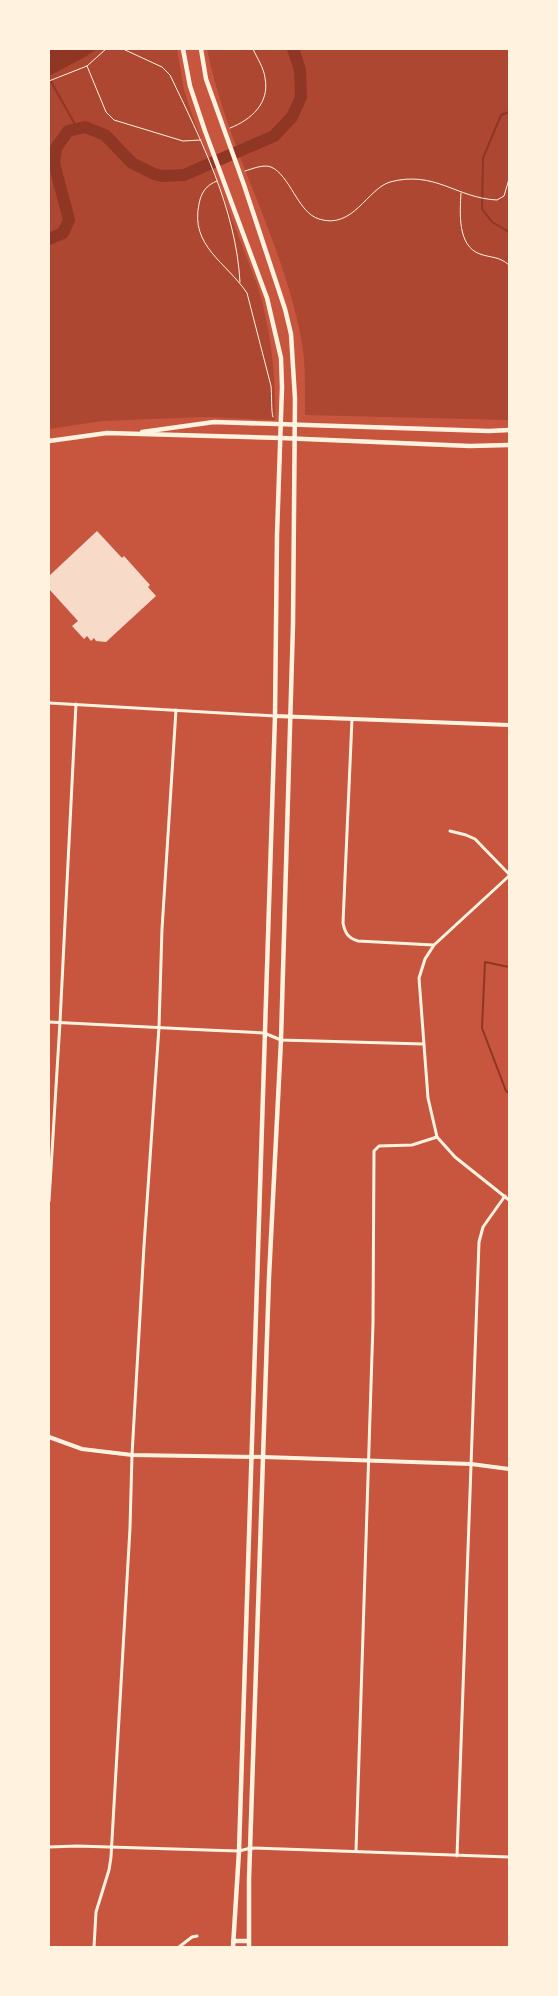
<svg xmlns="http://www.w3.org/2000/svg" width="558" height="1996" viewBox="0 0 558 1996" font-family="Jost,sans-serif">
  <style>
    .green { fill: #ae4732 }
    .water { fill: #8f3625 }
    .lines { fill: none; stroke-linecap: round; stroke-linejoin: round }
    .stream { stroke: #8f3625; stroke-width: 2 }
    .river { stroke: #8f3625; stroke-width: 12 }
    .building { fill: #f7dbc8 }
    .path { stroke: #fff3e0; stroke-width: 1 }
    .minor { stroke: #fff3e0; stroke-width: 3 }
    .tertiary { stroke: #fff3e0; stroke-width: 4 }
    .secondary { stroke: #fff3e0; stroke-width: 4.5 }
  </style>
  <rect width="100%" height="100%" fill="#c8553d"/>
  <g class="green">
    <path d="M49,49H177L184,90L194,120L258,287C271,331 276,374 275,420L203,417L102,421L49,429Z"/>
    <path d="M207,49H509V420L305,415C305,390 306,363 301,338C282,238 227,149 207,49Z"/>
  </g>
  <polygon class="water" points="49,49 97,49 85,57 49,76"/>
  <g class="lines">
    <g class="stream">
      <polyline points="49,78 77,128"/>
      <polyline points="509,112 501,115 483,158 482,209 492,222 509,232"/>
      <polyline points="509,967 485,962 482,1028 506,1091 509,1093"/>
    </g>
    <polyline class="river" points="49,239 63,233 69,220 54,163 56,148 68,131 85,127 105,135 132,163 154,174 162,176 184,175 274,136 292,117 301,97 300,70 293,49"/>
  </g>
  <polygon class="building" points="97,531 122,558 124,556 150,585 148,587 156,596 106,642 96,641 94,638 91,641 87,636 84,639 72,626 78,621 49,589 49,576"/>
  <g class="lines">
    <g class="path">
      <path d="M123,49L162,67L170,75C201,140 236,209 240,282"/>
      <polyline points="87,66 106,112 114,120 183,141 201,140"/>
      <polyline points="49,81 87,66 106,49"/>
      <path d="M230,128C251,120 270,103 265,78C264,68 257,58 253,49"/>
      <path d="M245,171C252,169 263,164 271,167C290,175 298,213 319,219C353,230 367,189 390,182C435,170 456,198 497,200L504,196L509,179"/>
      <path d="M217,181C206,185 201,193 199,204C190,246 226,262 247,293L271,386C272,394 271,412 273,417"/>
      <path d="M461,193C460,212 457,246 480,254C491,258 499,256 509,265"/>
    </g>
    <g class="minor">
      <polyline points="49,703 275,716"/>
      <path d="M352,719L343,923C345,933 348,938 358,941L433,945"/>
      <polyline points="450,831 466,835 475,839 509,874"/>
      <polyline points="509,876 434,945 425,959 419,978 428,1098 437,1137 455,1157 509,1200"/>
      <polyline points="49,1022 264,1033 281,1040 423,1044"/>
      <polyline points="49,1201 60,1022 76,704"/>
      <polyline points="49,1847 77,1846 239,1851 251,1848 509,1857"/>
      <polyline points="356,1851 373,1323 374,1151 379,1146 412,1145 437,1137"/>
      <polyline points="457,1856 479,1242 483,1227 505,1196"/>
      <polyline points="94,1947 96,1912 109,1870 111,1857 130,1528 132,1455 144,1246 159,1027 162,929 176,710"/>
      <polyline points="179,1947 192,1937 197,1936"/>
    </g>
    <g class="tertiary">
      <polyline points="275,716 509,725"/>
      <polyline points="49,1437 82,1449 132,1455 264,1457 471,1464 509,1469"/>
    </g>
    <g class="secondary">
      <polyline points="183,49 190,86 205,131 267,298 281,358 282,387 277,535 275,716 239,1851 233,1947"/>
      <polyline points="201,49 206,79 244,185 285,309 291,334 295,399 293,624 281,1040 269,1277 249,1880 249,1947"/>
      <polyline points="142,432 214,422 489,431 509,430"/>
      <polyline points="49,441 107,433 281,438 470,446 509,445"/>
      <polyline points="233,1941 249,1941"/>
    </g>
  </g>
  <rect width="558" height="1996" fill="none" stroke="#fff3e0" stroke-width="100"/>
</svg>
